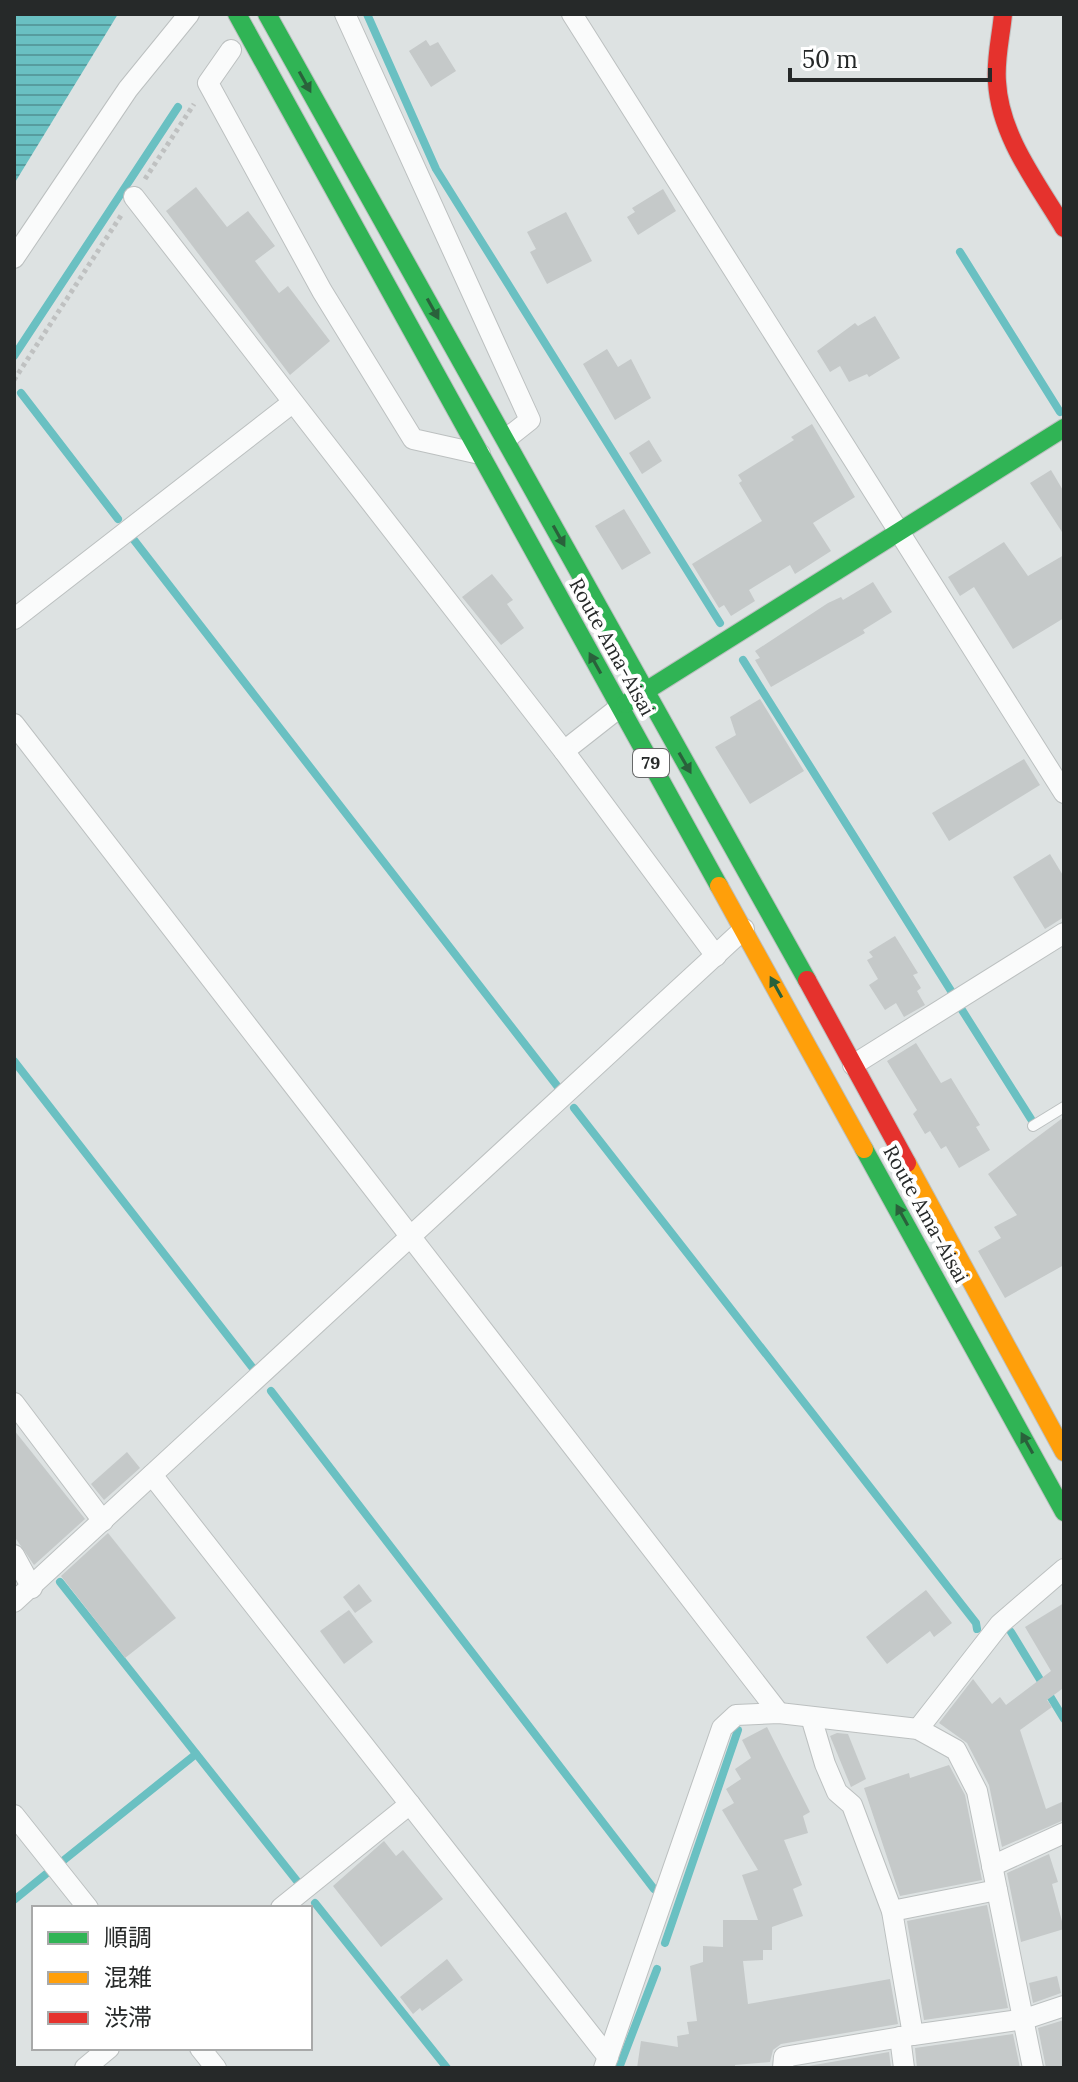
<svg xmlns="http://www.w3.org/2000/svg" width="1078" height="2082" viewBox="0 0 1078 2082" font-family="Lora,'Noto Sans JP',serif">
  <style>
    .water { fill: url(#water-rules) }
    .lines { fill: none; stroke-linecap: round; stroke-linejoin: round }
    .stream { stroke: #6ac0c2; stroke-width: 8 }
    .building { fill: #c5c9c9 }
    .lane-casing { stroke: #bcc0c0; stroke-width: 12 }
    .street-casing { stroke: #bcc0c0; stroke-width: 22 }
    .fast-casing { stroke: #bcc0c0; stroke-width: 20 }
    .slow-casing { stroke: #bcc0c0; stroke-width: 20 }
    .jam-casing { stroke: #bcc0c0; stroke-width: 20 }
    .path { stroke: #bfc1c1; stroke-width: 5; stroke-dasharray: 4 4; stroke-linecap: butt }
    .lane { stroke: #fafbfb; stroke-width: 10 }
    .street { stroke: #fafbfb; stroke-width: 20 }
    .fast { stroke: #30b455; stroke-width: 18 }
    .slow { stroke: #ff9f0a; stroke-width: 18 }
    .jam { stroke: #e5322d; stroke-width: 18 }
    .oneway { fill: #2a613b }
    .labels { text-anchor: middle; stroke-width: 8; stroke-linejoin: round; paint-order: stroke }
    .shield { fill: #fff; stroke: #676969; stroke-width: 2 }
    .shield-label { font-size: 18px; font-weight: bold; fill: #262929 }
    .street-label { font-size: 20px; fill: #262929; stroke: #fff }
  </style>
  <defs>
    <pattern id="water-rules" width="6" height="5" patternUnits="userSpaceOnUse" patternTransform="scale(2)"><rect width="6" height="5" fill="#6ac0c2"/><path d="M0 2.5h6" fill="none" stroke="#579c9e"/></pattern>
  </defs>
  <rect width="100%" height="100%" fill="#dde2e2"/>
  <polygon class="water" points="14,14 118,14 14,184"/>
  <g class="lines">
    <g class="stream">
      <polyline points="367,14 436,169 720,623"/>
      <polyline points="960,252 1060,412"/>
      <polyline points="14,356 178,107"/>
      <polyline points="21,393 118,519"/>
      <polyline points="134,540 558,1087"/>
      <polyline points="743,660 953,994"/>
      <polyline points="962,1010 1031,1119"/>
      <polyline points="14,1061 252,1367"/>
      <polyline points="574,1108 976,1623 977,1629"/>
      <polyline points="271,1391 654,1889"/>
      <polyline points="60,1582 297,1881"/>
      <polyline points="1011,1632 1064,1719"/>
      <polyline points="64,1860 196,1754"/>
      <polyline points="14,1900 46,1874"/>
      <polyline points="315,1903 447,2068"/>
      <polyline points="665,1943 738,1730"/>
      <polyline points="619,2068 657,1969"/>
    </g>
  </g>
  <g class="building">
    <polygon points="426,40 430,46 438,42 456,71 431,87 409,51"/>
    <polygon points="196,187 227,227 248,211 275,246 255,261 279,293 288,286 330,341 290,375 166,211"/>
    <polygon points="663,189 676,211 638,235 627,217 635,212 632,208"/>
    <polygon points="566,212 592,261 547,284 530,252 536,249 527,232"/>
    <polygon points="875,316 900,358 869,377 867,374 849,382 840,366 830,372 817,351 855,323 858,326"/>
    <polygon points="607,349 618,367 631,359 651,398 615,420 583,364"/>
    <polygon points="812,424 855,497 813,523 831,551 795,574 790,565 749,590 755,601 731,616 724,605 719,608 692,564 762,521 739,483 742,481 738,475 794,440 791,437"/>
    <polygon points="649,440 662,461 642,474 629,453"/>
    <polygon points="1051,470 1064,492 1064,535 1030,483"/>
    <polygon points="624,509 651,553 622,570 595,526"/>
    <polygon points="1004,542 1028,576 1064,555 1064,618 1013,649 974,587 960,596 948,577"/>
    <polygon points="492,574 513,600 507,604 524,628 501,645 462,597"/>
    <polygon points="873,582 892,612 863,630 865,633 771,687 755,660 760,658 755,651 828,603 841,597 843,600"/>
    <polygon points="760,699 804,771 750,804 715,747 736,735 730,717"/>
    <polygon points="1024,759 1040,785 949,841 932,813"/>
    <polygon points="1050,854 1064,877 1064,917 1045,929 1013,877"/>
    <polygon points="895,936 918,973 913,975 921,988 917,991 925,1005 904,1017 896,1003 885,1010 869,985 878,979 867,960 873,957 869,952"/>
    <polygon points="916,1043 941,1083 951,1078 980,1125 976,1127 990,1150 959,1168 946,1146 941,1149 930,1131 925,1134 913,1114 917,1110 887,1061"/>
    <polygon points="1064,1117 1064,1265 1005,1298 978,1251 1001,1238 994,1227 1017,1215 988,1174"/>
    <polygon points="14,1430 85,1519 34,1565 14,1536"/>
    <polygon points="127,1452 140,1468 104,1500 91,1484"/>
    <polygon points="108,1533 176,1618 125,1658 61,1576"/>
    <polygon points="359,1584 372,1601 355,1613 343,1597"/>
    <polygon points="926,1590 952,1623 934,1637 930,1631 887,1664 866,1637"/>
    <polygon points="1064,1603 1064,1692 1062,1689 1047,1700 1052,1707 1020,1730 1046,1809 1064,1801 1064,1820 1002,1847 989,1785 967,1743 939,1723 973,1679 992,1704 1000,1697 1006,1705 1051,1671 1025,1627"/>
    <polygon points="349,1610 373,1642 344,1664 320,1631"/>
    <polygon points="767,1727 810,1812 803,1816 808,1833 784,1840 802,1885 793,1889 803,1916 772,1927 772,1950 763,1950 763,1960 743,1961 748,2004 890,1979 898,2024 781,2044 773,2050 770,2062 735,2065 735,2068 637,2068 641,2041 678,2047 677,2036 689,2034 687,2022 697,2021 690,1966 703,1962 703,1946 723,1947 723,1920 758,1920 742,1875 758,1870 722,1810 734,1803 726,1789 741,1779 735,1769 751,1758 742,1740"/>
    <polygon points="837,1733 848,1734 866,1779 851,1787 830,1736"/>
    <polygon points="949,1765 965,1795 982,1880 900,1896 864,1788 909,1773 910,1778"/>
    <polygon points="384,1841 396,1856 403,1850 443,1899 381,1947 333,1886"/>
    <polygon points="1049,1854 1058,1882 1052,1884 1064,1929 1021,1942 1007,1873"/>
    <polygon points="987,1905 1008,2008 924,2020 907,1921"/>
    <polygon points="447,1959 463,1980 422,2011 420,2008 413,2014 400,1997"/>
    <polygon points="1057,1976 1061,1993 1033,2003 1029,1983"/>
    <polygon points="1064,2020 1064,2068 1046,2068 1038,2028"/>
    <polygon points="1013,2034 1020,2068 917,2068 915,2048"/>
    <polygon points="889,2052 891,2068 797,2068"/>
  </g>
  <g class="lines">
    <defs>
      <polyline id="lane" points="1033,1126 1064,1107"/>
      <g id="street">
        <polyline points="345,14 530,420 506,439"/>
        <polyline points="572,14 1064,793"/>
        <polyline points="231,50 208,83 322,291 413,439 480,454"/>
        <polyline points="134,197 564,751 620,707"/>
        <polyline points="14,258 128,89 189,14"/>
        <polyline points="14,619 292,403"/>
        <polyline points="14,724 779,1713"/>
        <polyline points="564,751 716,956"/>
        <polyline points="853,1065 1064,933"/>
        <polyline points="14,1403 103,1521"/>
        <polyline points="152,1475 608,2057"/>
        <polyline points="14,1555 32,1588"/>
        <polyline points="14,1602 744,929"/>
        <polyline points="811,1717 825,1764 837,1792 852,1805 892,1911 913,2035 1025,2019 1064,2006"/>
        <polyline points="918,1729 1000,1624 1064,1569"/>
        <polyline points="14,1815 88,1908"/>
        <polyline points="992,1866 1064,1833"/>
        <polyline points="281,1908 410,1804"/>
        <polyline points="892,1911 997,1890"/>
        <polyline points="900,2037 904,2068"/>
        <polyline points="200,2048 216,2068"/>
        <polyline points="85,2068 109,2048"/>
        <polyline points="604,2068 722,1728 736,1715 779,1713 918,1729 956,1750 977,1791 1033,2068"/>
        <polyline points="783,2068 784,2057 913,2035"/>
      </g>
      <g id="fast">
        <polyline points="237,14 719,886"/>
        <polyline points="267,14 807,980"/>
        <polyline points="625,704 1064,428"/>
        <polyline points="864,1149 1064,1512"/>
      </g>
      <g id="slow">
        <polyline points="719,886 864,1149"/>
        <polyline points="907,1163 1064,1452"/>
      </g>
      <g id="jam">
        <path d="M1003,14C1001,37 995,59 997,82C1000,136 1037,183 1064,228"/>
        <polyline points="807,980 907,1163"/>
      </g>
    </defs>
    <use href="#lane" class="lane-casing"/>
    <use href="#street" class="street-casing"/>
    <use href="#fast" class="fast-casing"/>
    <use href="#slow" class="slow-casing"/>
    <use href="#jam" class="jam-casing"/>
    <g class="path">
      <polyline points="145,179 194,104"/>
      <polyline points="14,380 122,214"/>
    </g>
    <use href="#lane" class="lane"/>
    <use href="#street" class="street"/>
    <use href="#fast" class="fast"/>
    <use href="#slow" class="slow"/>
    <use href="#jam" class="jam"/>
  </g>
  <defs><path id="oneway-solid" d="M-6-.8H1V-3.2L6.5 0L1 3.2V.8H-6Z" transform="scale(2)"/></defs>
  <g class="oneway">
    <use href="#oneway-solid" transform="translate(305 82) rotate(61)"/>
    <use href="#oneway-solid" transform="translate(433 309) rotate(61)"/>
    <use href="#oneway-solid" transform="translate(559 536) rotate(61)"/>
    <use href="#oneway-solid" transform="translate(595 663) rotate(-119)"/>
    <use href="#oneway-solid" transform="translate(685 763) rotate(60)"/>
    <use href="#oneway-solid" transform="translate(776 987) rotate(-119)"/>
    <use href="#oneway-solid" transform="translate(902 1215) rotate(-119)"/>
    <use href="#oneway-solid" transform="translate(1027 1443) rotate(-119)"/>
  </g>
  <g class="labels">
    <rect class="shield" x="633" y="749" width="36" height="28" rx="6"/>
    <g class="shield-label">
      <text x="651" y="769">79</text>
    </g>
    <g class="street-label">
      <text transform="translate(612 647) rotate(61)" y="7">Route Ama-Aisai</text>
      <text transform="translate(926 1214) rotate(61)" y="7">Route Ama-Aisai</text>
    </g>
  </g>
  <rect width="1078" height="2082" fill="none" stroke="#262929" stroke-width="32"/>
  <rect x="32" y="1906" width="280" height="144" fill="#ffffff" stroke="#a8a9a9" stroke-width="2"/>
  <rect x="48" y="1932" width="40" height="12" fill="#30b455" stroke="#a8a9a9" stroke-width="2"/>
  <text x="104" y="1946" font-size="24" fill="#262929">順調</text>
  <rect x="48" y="1972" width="40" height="12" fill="#ff9f0a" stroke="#a8a9a9" stroke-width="2"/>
  <text x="104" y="1986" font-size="24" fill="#262929">混雑</text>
  <rect x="48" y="2012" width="40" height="12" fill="#e5322d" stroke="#a8a9a9" stroke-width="2"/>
  <text x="104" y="2026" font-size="24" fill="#262929">渋滞</text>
  <path d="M790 68v12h200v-12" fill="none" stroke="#262929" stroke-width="4"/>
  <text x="802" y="68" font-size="24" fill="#262929" stroke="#ffffff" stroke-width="6" paint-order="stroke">50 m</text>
</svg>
